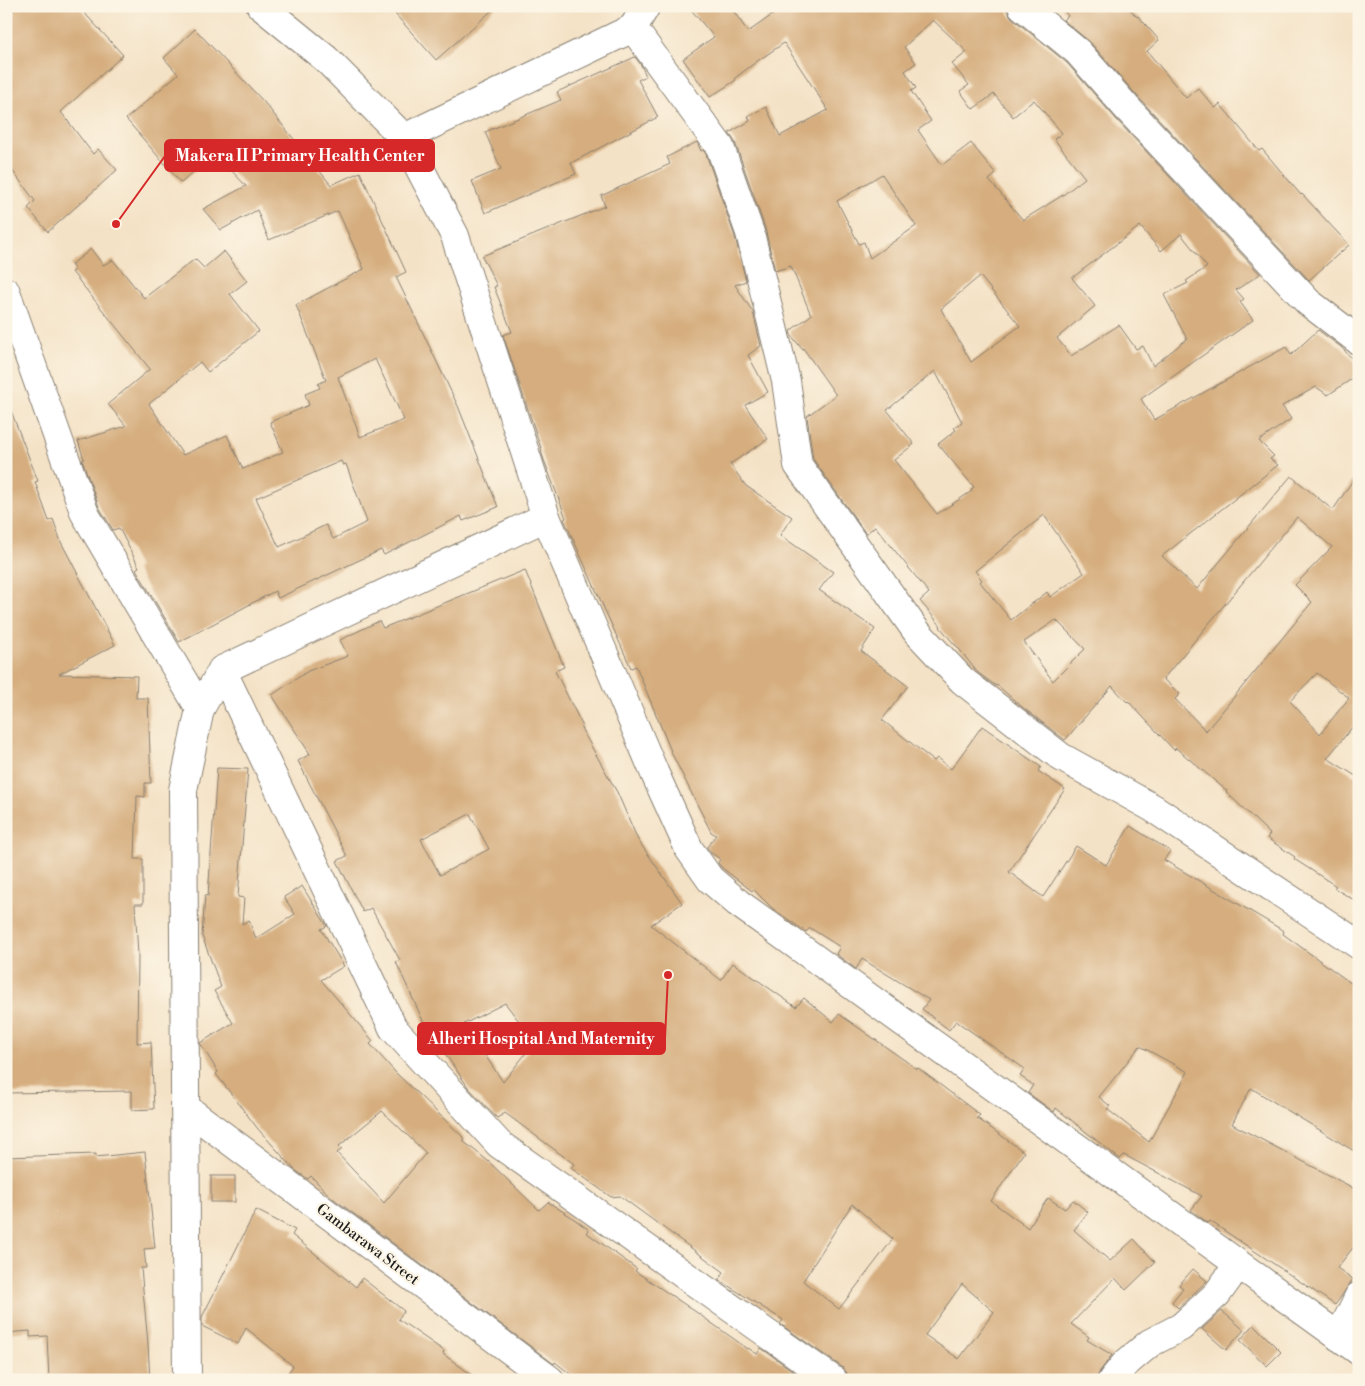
<svg xmlns="http://www.w3.org/2000/svg" width="1365" height="1386" viewBox="0 0 1365 1386" font-family="'Libre Bodoni',serif">
  <style>
    .building { fill: #d5ad7e; fill-rule: evenodd }
    .lines { fill: none; stroke-linecap: round; stroke-linejoin: round }
    .street-casing { stroke: #887f71; stroke-width: 30 }
    .secondary-casing { stroke: #887f71; stroke-width: 30 }
    .street { stroke: #fff; stroke-width: 28 }
    .secondary { stroke: #fff; stroke-width: 28 }
    .labels { text-anchor: middle; stroke-width: 4.5; stroke-linejoin: round; paint-order: stroke }
    .street-label { font-size: 15px; fill: #1c1c1c; stroke: #fcf5e5 }
    .leader { fill: none; stroke: #d62828; stroke-width: 2 }
    .callout-dot { fill: #d62828; stroke: #fcf5e5; stroke-width: 2 }
    .callout { fill: #d62828; stroke: #d62828; stroke-width: 2 }
    .callout-label { font-size: 16px; text-anchor: middle; font-weight: bold; fill: #fff }
  </style>
  <rect width="100%" height="100%" fill="#fcf5e5"/>
  <filter id="ink" filterUnits="userSpaceOnUse"><feTurbulence type="fractalNoise" baseFrequency=".02" numOctaves="2"/><feDisplacementMap in="SourceGraphic" scale="10" xChannelSelector="R" yChannelSelector="G"/><feConvolveMatrix kernelMatrix="1 2 1 2 8 2 1 2 1" color-interpolation-filters="sRGB"/></filter>
  <filter id="wash" filterUnits="userSpaceOnUse"><feTurbulence type="fractalNoise" baseFrequency=".0096" numOctaves="4" result="noise"/><feDisplacementMap in="SourceGraphic" scale="20" xChannelSelector="R" yChannelSelector="G"/><feGaussianBlur stdDeviation="1.12" result="paint"/><feColorMatrix in="noise" values="0 0 0 0 0 0 0 0 0 0 0 0 0 0 0 0 0 1.4 0 .05"/><feComposite in="paint" operator="in"/></filter>
  <g filter="url(#wash)">
    <rect width="100%" height="100%" fill="#f4e2c6"/>
    <g id="blocks">
      <g class="building">
        <polygon points="6,6 78,6 123,55 61,112 93,154 98,149 117,170 48,232 28,208 35,201 6,162"/>
        <polygon points="388,6 497,6 436,60"/>
        <path d="M688,6H730L748,32L785,6H1004L1012,18L1067,63L1116,119L1260,274L1236,290L1244,299L1240,302L1253,320L1141,399L1154,420L1286,347L1291,355L1318,330L1341,347L1359,366V374L1328,395L1316,387L1282,406L1291,419L1259,441L1274,456L1270,459L1278,465L1162,556L1197,589L1291,476L1333,510L1359,471V719L1327,758L1359,778V903L1334,888L1336,886L1294,859L1295,857L1267,838L1270,834L1226,792L1227,791L1176,748L1174,750L1128,701L1127,702L1112,686L1065,740L1021,706L997,685L996,686L977,672L956,645H955L940,627L941,626L920,601L929,593L875,526L866,534L813,459L807,416L836,395L803,348L802,349L791,335L790,331L811,315L791,266L775,271L765,228L735,142L729,133L750,121L748,116L766,107L780,136L828,110L784,43L756,62L735,78L736,80L710,97L683,59L714,37ZM933,20L967,52L952,64L969,85L960,91L973,109L994,94L1013,117L1034,100L1062,133L1054,139L1085,178L1063,195L1023,220L989,180L996,174L971,143L942,165L918,130L931,121L911,91L916,88L905,71L916,63L904,47ZM882,174L916,226L870,258L864,242L859,244L837,201ZM1140,226L1161,251L1181,234L1207,267L1186,281L1188,283L1164,295L1187,339L1153,366L1143,346L1136,349L1119,325L1071,356L1057,338L1095,306L1072,278ZM980,276L1020,326L971,362L941,309ZM935,371L962,422L954,428L956,430L938,444L974,487L971,489L972,491L937,514L894,460L914,444L887,410ZM1044,515L1084,573L1050,597L1047,592L1011,620L980,582L982,580L975,571ZM1297,517L1332,547L1295,585L1312,602L1206,731L1175,699L1180,694L1163,679ZM1056,620L1085,649L1053,681L1024,642ZM1317,673L1349,698L1320,734L1290,701Z"/>
        <polygon points="1061,6 1127,6 1137,17 1138,16 1159,40 1147,51 1186,98 1198,88 1215,108 1220,104 1259,151 1262,149 1301,195 1302,194 1349,245 1309,280 1139,98 1090,42 1063,20 1068,16"/>
        <path d="M195,29L263,101L331,185L360,172L406,272L396,277L458,406L498,507L463,521L461,516L384,555L381,550L278,598L275,591L179,642L136,569L139,567L119,528L113,530L99,507L82,460L84,459L78,441L126,426L108,404L150,369L72,272L75,270L71,265L91,249L103,265L113,260L144,298L195,259L204,268L224,251L247,281L230,294L259,331L208,372L200,362L149,404L183,455L227,435L243,469L283,452L270,422L309,405L305,394L320,388L318,384L326,380L296,305L364,269L338,211L269,240L257,210L221,230L203,209L246,186L215,153L181,183L126,119L178,74L164,58ZM375,359L404,420L360,437L338,377ZM341,461L343,465L346,464L367,522L333,539L326,525L279,547L256,498Z"/>
        <polygon points="635,57 641,65 646,76 638,80 658,117 571,163 576,174 485,213 472,181 501,169 485,132 561,100 557,92"/>
        <path d="M697,142L701,151L703,150L706,154L735,237L746,281L735,285L753,312L761,346L748,355L768,392L745,405L768,439L730,464L746,486L792,517L780,535L833,572L819,590L875,629L861,651L908,686L882,720L934,761L937,758L951,769L982,726L1041,767L1038,771L1065,789L1009,872L1043,897L1076,846L1106,865L1130,826L1170,851L1164,860L1284,931L1283,934L1359,989V1154L1251,1088L1232,1124L1359,1191V1240L1337,1268L1353,1279L1335,1305L1210,1221L1208,1223L1191,1210L1202,1196L1124,1155L1120,1159L1056,1108L1054,1112L1028,1093L1033,1085L1020,1076L1025,1069L956,1021L949,1030L922,1009L929,1000L862,959L856,969L836,954L840,947L810,928L806,932L772,908L753,889L752,891L721,867L718,863L720,859L711,853L707,847L716,835L711,832L673,756L636,666L631,668L564,519L566,518L544,460L541,451H542L503,335L512,332L494,287L497,286L482,256L605,206L601,196L670,164L667,157ZM1140,1046L1188,1072L1149,1142L1107,1109L1110,1106L1099,1097Z"/>
        <polygon points="6,403 8,403 38,481 35,482 49,521 53,519 61,542 115,645 59,674 137,676 136,698 148,698 151,783 145,783 145,797 137,796 135,859 143,859 143,904 135,904 138,955 137,1043 151,1042 154,1109 132,1110 132,1091 6,1093"/>
        <path d="M525,570L564,667L555,671L583,727L581,728L617,792L638,840L682,903L651,925L721,980L733,963L796,1007L804,998L833,1022L839,1014L917,1069L918,1068L980,1115L977,1118L1024,1152L991,1201L1028,1228L1048,1198L1065,1209L1073,1200L1088,1212L1074,1230L1110,1261L1134,1239L1155,1262L1126,1290L1115,1278L1071,1324L1089,1337L1087,1340L1112,1355L1100,1371L1097,1380H852L848,1377L847,1373L842,1367L780,1324L783,1320L719,1280L724,1272L620,1196L611,1197L571,1168L574,1164L505,1113L497,1118L468,1087L424,1023L396,962L400,960L371,908L363,912L337,861L347,856L298,761L310,754L272,695L308,671L348,656L340,640L379,621L383,628ZM470,814L489,849L440,875L421,839ZM505,1003L535,1042L503,1082L464,1024ZM852,1204L893,1239L839,1309L803,1281ZM962,1284L994,1312L959,1359L925,1335Z"/>
        <path d="M217,768L248,769L238,897L244,898L242,924L249,920L256,939L295,914L284,897L302,886L327,926L321,929L344,966L321,980L373,1041L370,1044L396,1073L465,1139L463,1141L488,1161L539,1210L548,1202L570,1216L589,1230L587,1233L637,1269L635,1271L696,1312L748,1349V1348L757,1354L761,1348L796,1373L791,1380H578L555,1362L554,1364L330,1196L311,1176L308,1179L295,1170L258,1129L216,1074L218,1072L200,1043L233,1023L214,991L221,987L202,936L205,895L208,896ZM382,1111L426,1153L384,1203L337,1153L342,1149L339,1146Z"/>
        <polygon points="145,1152 155,1248 144,1249 146,1268 141,1268 148,1344 150,1380 49,1380 47,1336 30,1337 30,1331 6,1333 6,1157 96,1154 96,1157"/>
        <rect x="211" y="1176" width="24" height="26"/>
        <polygon points="256,1210 295,1230 292,1235 356,1287 362,1278 404,1311 398,1319 444,1351 443,1354 479,1380 283,1380 293,1366 246,1328 238,1344 202,1326 202,1317"/>
        <polygon points="1193,1269 1207,1281 1178,1308 1172,1302 1183,1288 1179,1285"/>
        <polygon points="1222,1311 1244,1330 1226,1350 1202,1329"/>
        <polygon points="1254,1325 1281,1352 1267,1366 1240,1340"/>
      </g>
    </g>
  </g>
  <g filter="url(#ink)">
    <use href="#blocks" fill-opacity="0" stroke="#887f71" stroke-width="1"/>
    <g class="lines">
      <defs>
        <g id="street">
          <polyline points="1022,6 1078,52 1127,108 1308,302 1359,341"/>
          <polyline points="633,28 646,6"/>
          <polyline points="404,138 633,28 720,147 750,233 786,381 798,465 917,632 963,681 1061,757 1153,808 1359,945"/>
          <polyline points="6,292 85,514 200,709"/>
          <polyline points="546,517 655,774 689,849 710,879 738,903 1359,1351"/>
          <polyline points="222,670 393,1028 499,1144 833,1380"/>
          <polyline points="186,1108 550,1380"/>
          <polyline points="1339,1337 1359,1296"/>
          <polyline points="1112,1380 1125,1364 1150,1343 1181,1327 1217,1294 1238,1265"/>
        </g>
        <polyline id="secondary" points="187,1380 183,790 200,709 222,670 546,517 455,236 404,138 326,59 261,6"/>
      </defs>
      <use href="#street" class="street-casing"/>
      <use href="#secondary" class="secondary-casing"/>
      <use href="#street" class="street"/>
      <use href="#secondary" class="secondary"/>
    </g>
  </g>
  <g class="labels">
    <g class="street-label">
      <text transform="translate(368 1244) rotate(37)" y="5">Gambarawa Street</text>
    </g>
  </g>
  <path class="leader" d="M116 224L165 156M668 975L665 1038"/>
  <g class="callout-dot">
    <circle cx="116" cy="224" r="5"/>
    <circle cx="668" cy="975" r="5"/>
  </g>
  <g class="callout">
    <rect x="165" y="140" width="269" height="31" rx="5"/>
    <rect x="418" y="1023" width="247" height="31" rx="5"/>
  </g>
  <g class="callout-label">
    <text x="300" y="161">Makera II Primary Health Center</text>
    <text x="541" y="1044">Alheri Hospital And Maternity</text>
  </g>
  <rect width="1365" height="1386" fill="none" stroke="#fcf5e5" stroke-width="25"/>
</svg>
